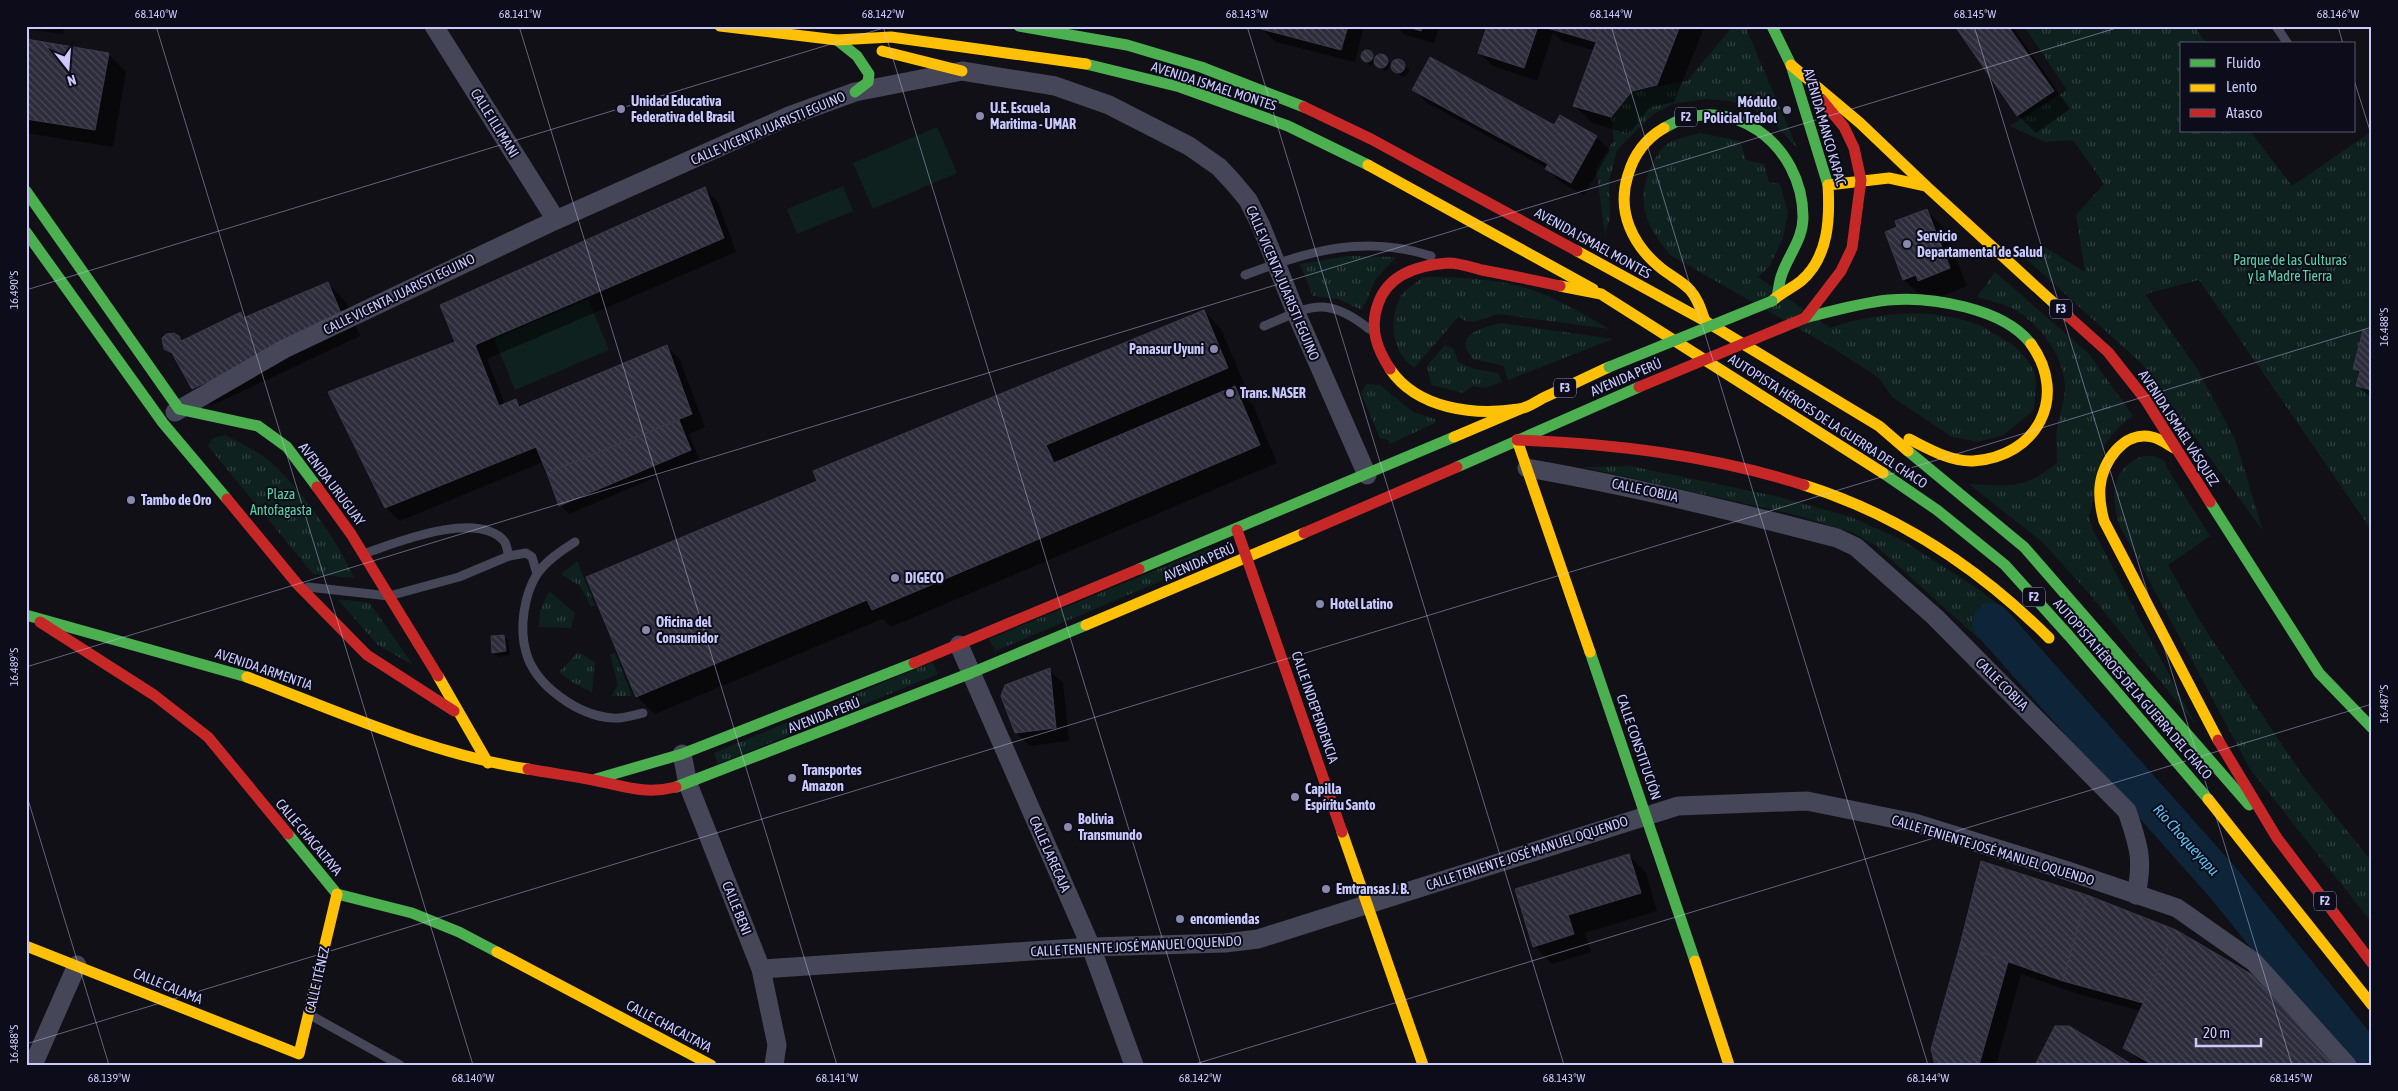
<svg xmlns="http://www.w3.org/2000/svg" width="2398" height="1091" viewBox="0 0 2398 1091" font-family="'Asap Condensed',sans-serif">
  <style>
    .grass { fill: url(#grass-tufts) }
    .garden { fill: #0f211f }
    .shadow { fill: #0007 }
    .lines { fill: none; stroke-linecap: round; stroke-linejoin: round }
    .river { stroke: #0e2539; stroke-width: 39 }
    .building { fill: url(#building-back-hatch); stroke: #3a3a4b }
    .lane { stroke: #454657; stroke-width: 9 }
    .street { stroke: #454657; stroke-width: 19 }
    .fast { stroke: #4caf50; stroke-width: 11 }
    .slow { stroke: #ffc107; stroke-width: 11 }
    .jam { stroke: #c62828; stroke-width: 11 }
    .fast-bridge { stroke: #4caf50; stroke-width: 11 }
    .jam-bridge { stroke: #c62828; stroke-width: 11 }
    .ticks { fill: none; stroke: #c9cafb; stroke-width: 1; stroke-opacity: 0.45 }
    .poi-dot { fill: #8889ab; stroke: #0c0c1a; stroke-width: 2 }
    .labels { text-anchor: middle; stroke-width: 4; stroke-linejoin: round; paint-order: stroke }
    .shield { fill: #0c0c1a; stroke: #9091b8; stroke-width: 1 }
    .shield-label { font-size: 12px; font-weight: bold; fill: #c9cafb }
    .street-label { font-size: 14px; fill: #c9cafb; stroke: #0c0c1a }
    .poi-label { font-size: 14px; font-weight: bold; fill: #c9cafb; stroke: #0c0c1a; text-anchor: start }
    .park-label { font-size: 14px; fill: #5bd5a5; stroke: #0c0c1a }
    .water-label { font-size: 15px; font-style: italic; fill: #5ec4f4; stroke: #0c0c1a }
    .neatline { fill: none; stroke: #c9cafb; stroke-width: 2 }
    .ticks-label { font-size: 12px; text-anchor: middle; fill: #c9cafb }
  </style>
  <defs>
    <pattern id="grass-tufts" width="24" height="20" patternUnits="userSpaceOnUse" patternTransform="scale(1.25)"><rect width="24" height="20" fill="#0f211f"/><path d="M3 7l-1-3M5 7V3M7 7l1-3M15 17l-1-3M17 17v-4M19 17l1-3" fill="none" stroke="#314040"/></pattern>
    <pattern id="building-back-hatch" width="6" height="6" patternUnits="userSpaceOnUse" patternTransform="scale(1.25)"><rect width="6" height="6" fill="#2c2c3a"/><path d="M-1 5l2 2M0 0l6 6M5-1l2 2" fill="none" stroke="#494957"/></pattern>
  </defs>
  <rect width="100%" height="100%" fill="#101016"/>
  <g class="grass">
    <polygon points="1733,26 1745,26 1797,148 1776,125 1753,109 1730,101 1706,99 1672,104 1652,115 1617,150 1609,181 1610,217 1605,235 1596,168 1614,140 1611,117 1632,91 1687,81"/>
    <polygon points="2024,26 2194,26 2207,44 2182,44 2182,131 2250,131 2292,186 2372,131 2372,531 2199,280 2145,294 2196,367 2235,439 2263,531 2142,364 2020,253 2043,246 2085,272 2076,215 2104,184 2073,140 2045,142 2010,126 2067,90"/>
    <path d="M1700,133L1740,141L1746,160L1764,164L1769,182L1780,184L1788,212L1783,238L1769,267L1758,277L1830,328C1877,312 1928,307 1976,324C1984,326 1992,333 2000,337C2015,346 2027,355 2034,372C2038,382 2034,399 2034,410L2003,435L1978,442L1952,437L1892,397L1879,378L1833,348L1670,255C1646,225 1635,204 1651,166C1656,157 1661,147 1670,142C1679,138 1691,136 1700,133Z"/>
    <polygon points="1348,256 1396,257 1376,279 1362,310 1338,299 1313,296 1300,264"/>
    <path d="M1995,272L2089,354L2133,416L2120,426L2105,444L2089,517L2093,530L2195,724L2087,591L2041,541L1969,484C2010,486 2023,490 2057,463C2057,451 2055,436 2058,424C2060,412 2065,400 2065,387C2064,357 2042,327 2017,311C2006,304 1990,301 1977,297Z"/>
    <path d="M1423,277C1455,277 1487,278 1519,286C1551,294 1581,313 1609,329L1499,314L1473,322L1465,321L1459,316L1414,368C1392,352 1388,322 1400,298C1403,290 1416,283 1423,277Z"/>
    <path d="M1501,323L1613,339L1508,380L1504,366L1473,359C1451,335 1483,327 1501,323Z"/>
    <polygon points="1445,345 1454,349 1458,362 1474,369 1498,373 1502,382 1485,388 1472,386 1463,393 1431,385 1427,366"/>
    <polygon points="1366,384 1380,385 1413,412 1435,419 1435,423 1390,444 1388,440 1380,438 1361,393"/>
    <path d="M226,435C237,441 249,447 260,454C292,475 339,542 354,578L313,574L208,446L213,438Z"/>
    <path d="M2143,456H2155L2165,461L2167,468L2210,536L2168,565L2201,623L2301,773L2372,862V923L2250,769L2120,526C2110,497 2111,468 2143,456Z"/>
    <polygon points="1630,466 1775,496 1851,517 1902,540 1981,591 2005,610 1979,639 1876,546 1854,533 1792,514 1582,467"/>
    <polygon points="1209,548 1213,559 995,651 989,639"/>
    <polygon points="577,561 595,605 591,607 580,586 561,574"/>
    <polygon points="549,591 575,613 571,628 539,627 540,611"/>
    <polygon points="337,599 370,603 413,665 378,645"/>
    <polygon points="578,652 595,662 592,692 575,684 559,672"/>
    <polygon points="615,653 632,696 611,696 618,685 610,654"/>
    <polygon points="933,662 938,674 718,764 714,753"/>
  </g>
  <g class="garden">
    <polygon points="937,127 957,173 873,209 853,163"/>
    <polygon points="843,186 853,211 797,234 787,209"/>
    <polygon points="588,299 609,350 515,390 494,339"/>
  </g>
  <g class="shadow">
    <polygon points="26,26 64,26 63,34 26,29"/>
    <polygon points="1263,26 1364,26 1355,62 1276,42 1262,29"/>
    <polygon points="1396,26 1440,26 1434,43 1405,35"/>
    <polygon points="1488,26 1703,26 1704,28 1674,102 1649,108 1629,134 1592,123 1575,106 1595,51 1562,41 1553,33 1537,81 1493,66 1479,53"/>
    <polygon points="1957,26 2012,26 2070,109 2036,133 2018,115"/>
    <polygon points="26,40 108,54 126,72 113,147 26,133"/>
    <polygon points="1366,52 1368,52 1377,60 1379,56 1385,57 1392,66 1394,62 1397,60 1409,69 1409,72 1404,77 1400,76 1390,65 1388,70 1385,71 1375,62 1370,66 1362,57"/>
    <polygon points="1414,89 1596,137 1610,150 1584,195 1560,182 1546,168 1427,103"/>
    <polygon points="705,189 718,202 736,252 487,359 505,404 516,400 522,407 667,346 680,360 705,427 689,434 699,459 569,514 560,505 543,462 400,521 386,508 330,393 457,343"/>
    <polygon points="1926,210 1944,228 1967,286 1937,298 1922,297 1904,280 1886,233 1899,228"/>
    <polygon points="328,283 345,301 360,336 211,406 193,388 178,362 165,348 178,337 183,341 241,314 245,318"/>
    <polygon points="1204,311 1221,329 1245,386 1237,390 1253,405 1277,463 891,627 882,619 655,714 637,697 588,577 818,482"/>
    <polygon points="2372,326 2372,399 2358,386 2361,375 2354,369"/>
    <polygon points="504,636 508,640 510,655 498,657 494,653"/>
    <polygon points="1049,670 1063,683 1069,741 1030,746 1016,732"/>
    <polygon points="1628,855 1646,873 1657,911 1585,933 1591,952 1552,964 1534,946"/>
    <polygon points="1982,863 2175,931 2250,975 2335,1065 2145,1065 2125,1047 2141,1011 2078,994 2021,974 1996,1065 1937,1065 1933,1049"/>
  </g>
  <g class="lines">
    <polyline class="river" points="1992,623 2225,885 2371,1065"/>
  </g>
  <g class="building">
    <polygon points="1261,26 1348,26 1341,50 1261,29"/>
    <polygon points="1406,26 1422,26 1421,31"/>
    <polygon points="1487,26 1538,26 1524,68 1478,53"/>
    <polygon points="1548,26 1602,26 1596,42 1547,28"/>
    <polygon points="1602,26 1680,26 1657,85 1632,91 1611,117 1573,106"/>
    <polygon points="1955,26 2008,26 2054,91 2017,116"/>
    <polygon points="26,39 109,53 95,130 26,119"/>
    <circle cx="1367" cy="56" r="6"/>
    <circle cx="1381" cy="61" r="7"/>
    <polygon points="1430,57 1554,125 1560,115 1597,136 1571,183 1545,169 1548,164 1412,90"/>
    <circle cx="1398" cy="66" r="7"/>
    <polygon points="705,187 724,238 475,345 499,406 516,399 519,407 667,345 692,414 547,473 536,447 385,508 328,392 455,342 440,305"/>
    <polygon points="1927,209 1950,268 1918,281 1916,275 1903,280 1885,232 1897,227 1895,221"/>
    <polygon points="328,282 343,318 192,389 172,353 164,349 162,338 166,334 174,333 179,336 181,341 241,312 243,318"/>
    <polygon points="1204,310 1228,368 1046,445 1054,463 1235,386 1260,445 872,610 867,600 636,697 586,577 817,481 813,471"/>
    <polygon points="2372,322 2372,390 2356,386 2360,371 2353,369 2363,330 2369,331"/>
    <polygon points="679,420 691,450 559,506 547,473"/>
    <polygon points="504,635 506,651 492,653 491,636"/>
    <polygon points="1050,668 1056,728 1015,733 1001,696 1005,685"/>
    <polygon points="1629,854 1641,893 1568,915 1574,934 1533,947 1515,889"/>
    <polygon points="1981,861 2087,895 2063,981 1960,945"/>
    <polygon points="2087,895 2176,930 2143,1003 2063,981"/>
    <polygon points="2176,930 2251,974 2335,1065 2153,1065 2123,1048"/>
    <polygon points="1960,945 2008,962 1979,1065 1935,1065 1931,1049"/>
    <polygon points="2055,1026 2069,1026 2133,1065 2035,1065"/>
  </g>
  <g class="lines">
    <g class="lane">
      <polyline points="2276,26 2288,44"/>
      <path d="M1245,275C1308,251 1365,234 1431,256"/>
      <path d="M1264,326C1310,307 1325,294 1369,329"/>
      <path d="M575,542C561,551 547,560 537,574C524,595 519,628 526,652C535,686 579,716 613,718C622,719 634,715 643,713"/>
      <path d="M366,553C398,542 477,510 504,541C507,545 507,551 509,556"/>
      <polyline points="308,587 389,596 459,577 509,556 526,553 532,557 537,574"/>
      <polyline points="312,1016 400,1065"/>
    </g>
    <g class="street">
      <polyline points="434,26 556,220"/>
      <polyline points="175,412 284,349 556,220 789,116 855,92 962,71 1055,86 1109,105 1189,146 1219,167 1233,182 1248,200 1261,226 1296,313 1367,475"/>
      <path d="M1527,468C1632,486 1734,511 1837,538L1856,547L1935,617L2127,811C2138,844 2144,859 2136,895"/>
      <polyline points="959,645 1091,947 1134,1065"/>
      <polyline points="682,754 688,784 761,969 777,1045 774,1065"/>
      <polyline points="761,969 1091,947 1225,943 1258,939 1678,806 1807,801 1915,823 2065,870 2177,908 2254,962 2347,1065"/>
      <polyline points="33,1065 77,965"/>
    </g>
    <g class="fast">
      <polyline points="1019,26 1127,45 1201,67 1304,107"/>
      <polyline points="1772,26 1791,65 1828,185"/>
      <polyline points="837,40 857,56 869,74 868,82 855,92"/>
      <polyline points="1086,64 1180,87 1288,126 1368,165"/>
      <path d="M1664,128C1730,88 1803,145 1803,217C1803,239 1789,254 1782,274C1779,281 1779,289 1777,296"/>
      <polyline points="26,191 179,409 258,426 287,447 317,487"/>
      <polyline points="26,232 163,423 227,499"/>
      <path d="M1805,318C1832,311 1860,303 1888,300C1930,296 2004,308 2031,344"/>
      <polyline points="1908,451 2024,547 2249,805"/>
      <polyline points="1457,467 1639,387"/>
      <polyline points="1883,473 1937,510 2005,565 2070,637 2208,799"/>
      <polyline points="2210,502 2319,673 2372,728"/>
      <polyline points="1139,569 1454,437"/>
      <polyline points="26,615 247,677"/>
      <polyline points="1590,652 1695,961"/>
      <polyline points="596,779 682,754 914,663"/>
      <polyline points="676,787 971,673 1086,625"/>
      <polyline points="288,834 337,894 412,913 459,932 497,952"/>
    </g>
    <g class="slow">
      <polyline points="720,26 837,40 891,37 1086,64"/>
      <polyline points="882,51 962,71"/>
      <polyline points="1791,65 1860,123 1925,185"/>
      <path d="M1664,128C1645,139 1634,154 1628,175C1616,212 1633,246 1662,269C1671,276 1683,282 1690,290C1698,299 1701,310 1705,321"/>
      <polyline points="1368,165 1593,289"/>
      <polyline points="1577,251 1705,321 1879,426 1908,451"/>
      <polyline points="1560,286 1601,294 1883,473"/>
      <path d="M1772,301C1781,293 1792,288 1801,281C1829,257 1830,218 1828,185L1889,178L1926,186L2069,317"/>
      <path d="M1390,369C1417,409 1474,416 1519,409C1527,408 1536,402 1543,398C1565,388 1587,377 1609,367"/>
      <polyline points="1454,437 1520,409"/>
      <path d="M1909,439C1929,449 1951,462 1973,461C2037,457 2069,397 2031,344"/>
      <polyline points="1517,440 1590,652"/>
      <path d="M2176,449C2168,445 2161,439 2152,437C2124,430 2102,462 2100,487C2099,498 2101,510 2104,521L2218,740"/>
      <path d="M1804,485C1899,515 1979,568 2049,638"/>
      <polyline points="1086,625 1304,533"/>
      <polyline points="438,676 488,763"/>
      <path d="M247,677C339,712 431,754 528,769"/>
      <polyline points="2208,799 2372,1005"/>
      <polyline points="1342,832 1423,1065"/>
      <polyline points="26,946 299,1054 337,894"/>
      <polyline points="497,952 711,1065"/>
      <polyline points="1695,961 1729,1065"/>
    </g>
    <g class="jam">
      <polyline points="1304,107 1371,139 1577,251"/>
      <polyline points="2069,317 2108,352 2145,399 2210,502"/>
      <polyline points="1805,318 1841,271 1852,248 1861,180 1854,148 1844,127 1821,99"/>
      <path d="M1390,369C1377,349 1369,328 1378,304C1388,274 1419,265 1448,263C1459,263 1471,267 1482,270C1508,275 1534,280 1560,286"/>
      <path d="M1517,440C1615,444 1710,455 1804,485"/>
      <polyline points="317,487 351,534 438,676"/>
      <polyline points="227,499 298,585 367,655 454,711"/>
      <polyline points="1237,530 1342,832"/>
      <polyline points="1304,533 1457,467"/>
      <polyline points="40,622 154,695 208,737 288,834"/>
      <polyline points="914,663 1139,569"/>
      <polyline points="2218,740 2277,838 2372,963"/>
      <path d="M528,769C550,773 572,776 593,780C624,786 644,795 676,787"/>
    </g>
    <polyline class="fast-bridge" points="1609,367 1772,301"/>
    <polyline class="jam-bridge" points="1639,387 1805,318"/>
  </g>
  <path class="ticks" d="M156,26L473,1065M519,26L837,1065M883,26L1201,1065M1247,26L1564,1065M1611,26L1928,1065M1974,26L2292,1065M2338,26L2343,44M2354,80L2372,137M26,290L890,26M26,667L2123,26M26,793L109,1065M26,1044L2372,327M1192,1065L2372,704"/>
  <g class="poi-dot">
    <circle cx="621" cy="109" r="5"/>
    <circle cx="1787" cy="110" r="5"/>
    <circle cx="980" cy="116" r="5"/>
    <circle cx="1907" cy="244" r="5"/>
    <circle cx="1214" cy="349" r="5"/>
    <circle cx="1230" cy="393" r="5"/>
    <circle cx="131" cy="500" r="5"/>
    <circle cx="895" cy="578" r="5"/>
    <circle cx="1320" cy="604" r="5"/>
    <circle cx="646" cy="630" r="5"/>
    <circle cx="792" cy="778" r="5"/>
    <circle cx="1295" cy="797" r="5"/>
    <circle cx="1068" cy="827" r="5"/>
    <circle cx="1326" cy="889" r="5"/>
    <circle cx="1180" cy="919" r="5"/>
  </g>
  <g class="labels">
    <g class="shield">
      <rect x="1675" y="107.5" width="22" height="19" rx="4"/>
      <rect x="2050" y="299.5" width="22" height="19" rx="4"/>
      <rect x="1554" y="378.5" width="22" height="19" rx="4"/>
      <rect x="2023" y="587.5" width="22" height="19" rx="4"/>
      <rect x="2314" y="891.5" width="22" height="19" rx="4"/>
    </g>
    <g class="shield-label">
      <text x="1686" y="121">F2</text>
      <text x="2061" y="313">F3</text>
      <text x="1565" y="392">F3</text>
      <text x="2034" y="601">F2</text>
      <text x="2325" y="905">F2</text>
    </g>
    <g class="street-label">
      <text transform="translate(1214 86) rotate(18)" y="5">AVENIDA ISMAEL MONTES</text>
      <text transform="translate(495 123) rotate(58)" y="5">CALLE ILLIMANI</text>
      <text transform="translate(1825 127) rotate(74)" y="5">AVENIDA MANCO KAPAC</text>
      <text transform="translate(768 128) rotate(-23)" y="5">CALLE VICENTA JUARISTI EGUINO</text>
      <text transform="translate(1593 243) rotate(29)" y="5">AVENIDA ISMAEL MONTES</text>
      <text transform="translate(1283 283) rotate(67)" y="5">CALLE VICENTA JUARISTI EGUINO</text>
      <text transform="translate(399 294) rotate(-26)" y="5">CALLE VICENTA JUARISTI EGUINO</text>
      <text transform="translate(1626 377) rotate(-23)" y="5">AVENIDA PERÚ</text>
      <text transform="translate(1828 421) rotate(33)" y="5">AUTOPISTA HÉROES DE LA GUERRA DEL CHACO</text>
      <text transform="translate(2179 428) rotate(57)" y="5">AVENIDA ISMAEL VÁSQUEZ</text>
      <text transform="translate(332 484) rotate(53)" y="5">AVENIDA URUGUAY</text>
      <text transform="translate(1645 490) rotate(12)" y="5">CALLE COBIJA</text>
      <text transform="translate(1199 562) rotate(-23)" y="5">AVENIDA PERÚ</text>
      <text transform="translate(264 669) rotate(19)" y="5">AVENIDA ARMENTIA</text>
      <text transform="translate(2002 684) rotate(45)" y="5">CALLE COBIJA</text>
      <text transform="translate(2133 689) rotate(49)" y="5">AUTOPISTA HÉROES DE LA GUERRA DEL CHACO</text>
      <text transform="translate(1315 707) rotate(71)" y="5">CALLE INDEPENDENCIA</text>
      <text transform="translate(824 715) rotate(-21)" y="5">AVENIDA PERÚ</text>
      <text transform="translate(1639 747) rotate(71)" y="5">CALLE CONSTITUCIÓN</text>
      <text transform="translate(309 837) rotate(50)" y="5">CALLE CHACALTAYA</text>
      <text transform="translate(1993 850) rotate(17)" y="5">CALLE TENIENTE JOSÉ MANUEL OQUENDO</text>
      <text transform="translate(1527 853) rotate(-18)" y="5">CALLE TENIENTE JOSÉ MANUEL OQUENDO</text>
      <text transform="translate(1050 854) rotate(66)" y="5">CALLE LARECAJA</text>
      <text transform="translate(737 908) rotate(68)" y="5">CALLE BENI</text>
      <text transform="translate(1136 946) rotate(-3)" y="5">CALLE TENIENTE JOSÉ MANUEL OQUENDO</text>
      <text transform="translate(317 980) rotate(-77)" y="5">CALLE ITÉNEZ</text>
      <text transform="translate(168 986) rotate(22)" y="5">CALLE CALAMA</text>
      <text transform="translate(669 1026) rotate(28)" y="5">CALLE CHACALTAYA</text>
    </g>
    <g class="poi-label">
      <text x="631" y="106">Unidad Educativa<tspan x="631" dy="16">Federativa del Brasil</tspan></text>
      <text x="1777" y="107" text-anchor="end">Módulo<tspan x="1777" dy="16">Policial Trebol</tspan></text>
      <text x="990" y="113">U.E. Escuela<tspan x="990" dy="16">Maritima - UMAR</tspan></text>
      <text x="1917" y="241">Servicio<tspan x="1917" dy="16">Departamental de Salud</tspan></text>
      <text x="1204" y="354" text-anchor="end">Panasur Uyuni</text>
      <text x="1240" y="398">Trans. NASER</text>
      <text x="141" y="505">Tambo de Oro</text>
      <text x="905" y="583">DIGECO</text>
      <text x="1330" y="609">Hotel Latino</text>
      <text x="656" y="627">Oficina del<tspan x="656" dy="16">Consumidor</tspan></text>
      <text x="802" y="775">Transportes<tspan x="802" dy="16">Amazon</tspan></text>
      <text x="1305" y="794">Capilla<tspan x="1305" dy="16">Espíritu Santo</tspan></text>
      <text x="1078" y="824">Bolivia<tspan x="1078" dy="16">Transmundo</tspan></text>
      <text x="1336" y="894">Emtransas J. B.</text>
      <text x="1190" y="924">encomiendas</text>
    </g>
    <g class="park-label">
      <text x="2290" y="265">Parque de las Culturas<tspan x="2290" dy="16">y la Madre Tierra</tspan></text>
      <text x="281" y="499">Plaza<tspan x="281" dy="16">Antofagasta</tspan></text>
    </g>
    <g class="water-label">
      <text transform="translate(2186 840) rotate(48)" y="5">Río Choqueyapu</text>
    </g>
  </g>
  <rect width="2398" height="1091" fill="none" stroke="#0c0c1a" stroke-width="55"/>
  <rect x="2180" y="42" width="175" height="90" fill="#0c0c1a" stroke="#585874"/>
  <rect x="2190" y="59" width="25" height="8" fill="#4caf50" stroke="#585874"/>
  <text x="2226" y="68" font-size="15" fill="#c9cafb">Fluido</text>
  <rect x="2190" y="84" width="25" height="8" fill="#ffc107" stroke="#585874"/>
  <text x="2226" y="92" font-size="15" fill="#c9cafb">Lento</text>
  <rect x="2190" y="109" width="25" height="8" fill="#c62828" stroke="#585874"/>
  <text x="2226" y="118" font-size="15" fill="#c9cafb">Atasco</text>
  <g transform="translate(68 68) rotate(163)" stroke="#0c0c1a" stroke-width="4" paint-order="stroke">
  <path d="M0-4L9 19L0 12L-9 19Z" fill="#c9cafb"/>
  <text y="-8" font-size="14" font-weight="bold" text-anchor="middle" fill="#c9cafb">N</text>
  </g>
  <path d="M2196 1038v8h65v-8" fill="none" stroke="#c9cafb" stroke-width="2.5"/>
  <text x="2203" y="1038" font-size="15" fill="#c9cafb" stroke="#0c0c1a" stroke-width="4" paint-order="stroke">20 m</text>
  <rect x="28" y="28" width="2342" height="1036" class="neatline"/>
  <g class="ticks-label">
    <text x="156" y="18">68.140°W</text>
    <text x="520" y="18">68.141°W</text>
    <text x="883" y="18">68.142°W</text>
    <text x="1247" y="18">68.143°W</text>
    <text x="1611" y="18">68.144°W</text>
    <text x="1975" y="18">68.145°W</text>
    <text x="2338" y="18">68.146°W</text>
    <text transform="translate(14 290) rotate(-90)" y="4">16.490°S</text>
    <text transform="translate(2384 327) rotate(-90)" y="4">16.488°S</text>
    <text transform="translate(14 667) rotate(-90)" y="4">16.489°S</text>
    <text transform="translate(2384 704) rotate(-90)" y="4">16.487°S</text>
    <text transform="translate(14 1044) rotate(-90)" y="4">16.488°S</text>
    <text x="109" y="1082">68.139°W</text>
    <text x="473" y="1082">68.140°W</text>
    <text x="837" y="1082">68.141°W</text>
    <text x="1200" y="1082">68.142°W</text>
    <text x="1564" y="1082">68.143°W</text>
    <text x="1928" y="1082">68.144°W</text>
    <text x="2291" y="1082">68.145°W</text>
  </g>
</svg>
